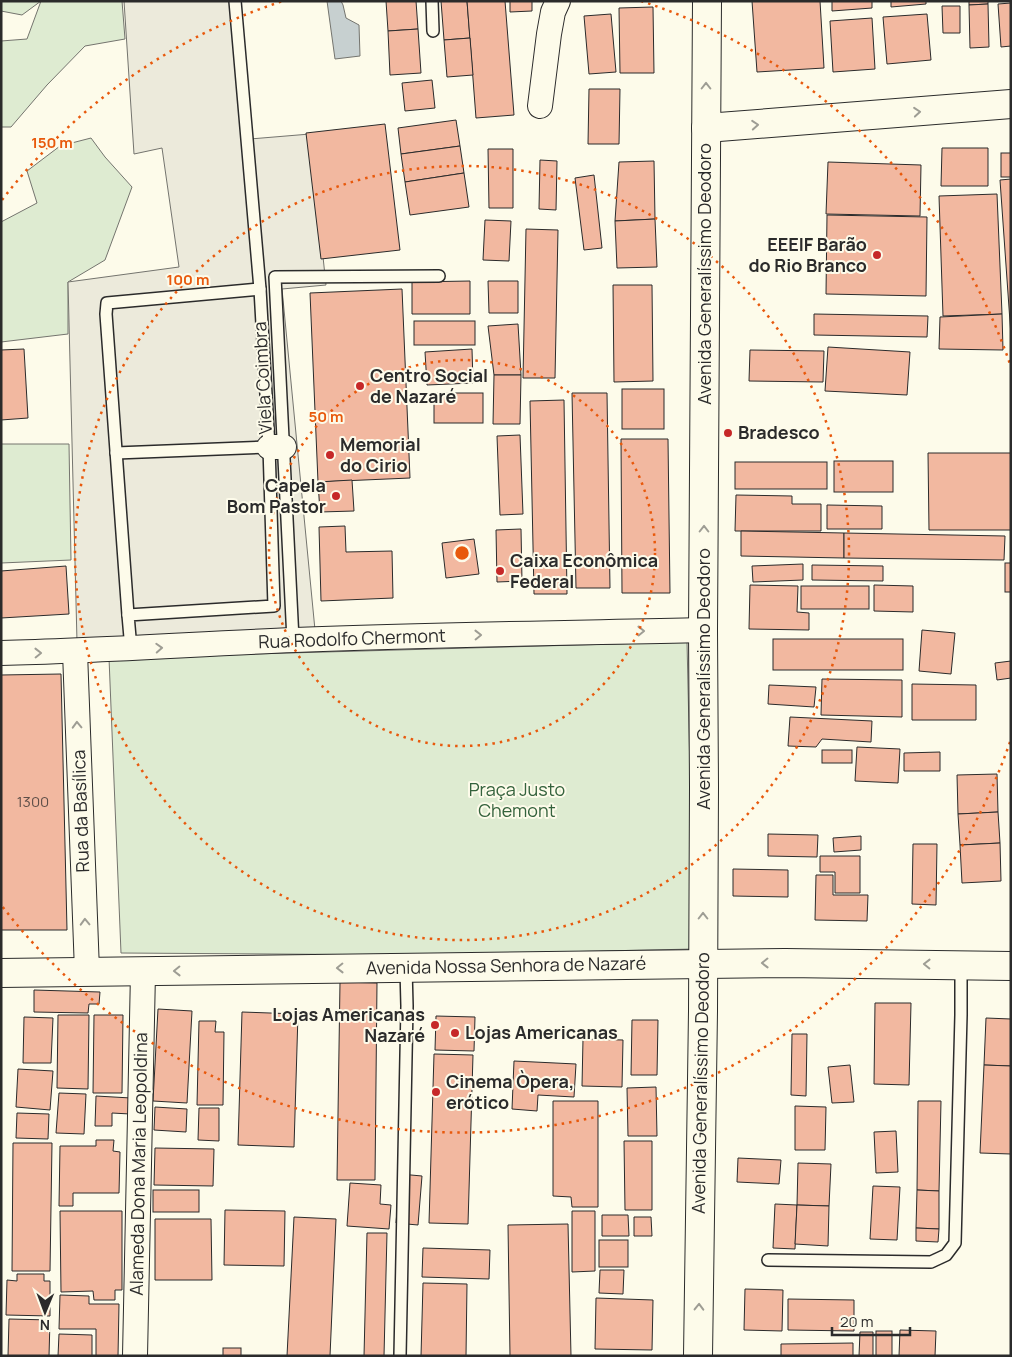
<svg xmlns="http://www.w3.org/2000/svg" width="1012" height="1357" viewBox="0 0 1012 1357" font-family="Manrope,sans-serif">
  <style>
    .green { fill: #deebd1; stroke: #74746e }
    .parking { fill: #eceadb; stroke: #74746e }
    .water { fill: #c7d0d0; stroke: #74746e }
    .building { fill: #f2b8a0; stroke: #2b2b2b }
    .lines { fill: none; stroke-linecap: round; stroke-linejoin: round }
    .service-casing { stroke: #2b2b2b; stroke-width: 14 }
    .minor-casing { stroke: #2b2b2b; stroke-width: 26 }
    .tertiary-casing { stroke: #2b2b2b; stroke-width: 30 }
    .primary-casing { stroke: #2b2b2b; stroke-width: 30 }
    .service { stroke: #fdfbea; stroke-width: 11 }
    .minor { stroke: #fdfbea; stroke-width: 24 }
    .tertiary { stroke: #fdfbea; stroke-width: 28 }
    .primary { stroke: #fdfbea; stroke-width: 28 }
    .oneway { stroke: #9e9d94 }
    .ring { fill: none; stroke: #e8590c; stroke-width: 2.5; stroke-dasharray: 2.5 5 }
    .poi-dot { fill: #c62828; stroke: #fdfbea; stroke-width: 2 }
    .labels { text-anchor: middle; stroke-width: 4; stroke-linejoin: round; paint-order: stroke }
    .number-label { font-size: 15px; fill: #5d4e48 }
    .poi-label { font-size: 18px; font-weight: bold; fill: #2b2b2b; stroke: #fdfbea; text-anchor: start }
    .street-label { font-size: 18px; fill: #2b2b2b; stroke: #fdfbea }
    .park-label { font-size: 18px; fill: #34623c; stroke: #fdfbea }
    .centre { fill: #e8590c; stroke: #fdfbea; stroke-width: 2.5 }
    .ring-label { font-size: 15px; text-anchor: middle; font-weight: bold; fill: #e8590c; stroke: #fdfbea; stroke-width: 4; stroke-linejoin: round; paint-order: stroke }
  </style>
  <rect width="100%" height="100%" fill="#fdfbea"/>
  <g class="green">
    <polygon points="1,1 41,1 22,15 1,11"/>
    <polygon points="41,1 122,1 125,39 85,46 47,85 11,127 1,127 1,41 27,39"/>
    <polygon points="91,138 105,157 132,187 105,260 68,282 68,334 1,342 1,222 37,203 27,171 60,146"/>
    <polygon points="1,444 69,444 71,560 1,563"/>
    <polygon points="687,642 694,949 419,955 121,953 109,658"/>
  </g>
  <polygon class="parking" points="124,1 235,1 250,139 310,134 326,285 282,289 315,630 77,642 68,282 179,267 162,148 134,154"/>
  <polygon class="water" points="327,1 341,1 343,5 346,18 359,25 360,56 335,59"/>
  <g class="building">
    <polygon points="386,1 416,1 418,29 388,31"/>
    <polygon points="441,1 467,1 470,38 444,40"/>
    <polygon points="467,1 505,1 514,115 476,118"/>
    <polygon points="510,1 532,1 532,11 510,12"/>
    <polygon points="752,1 820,1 824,68 757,72"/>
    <polygon points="832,1 872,1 872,8 832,11"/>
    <polygon points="891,1 926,1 926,4 891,7"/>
    <polygon points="969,1 988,1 988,4 969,5"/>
    <polygon points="1011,3 1011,46 1001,47 998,4"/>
    <polygon points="988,4 989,47 970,48 969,5"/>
    <polygon points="942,6 960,6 960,33 943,33"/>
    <polygon points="653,7 654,73 620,73 619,8"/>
    <polygon points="611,14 616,72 589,74 584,16"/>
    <polygon points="927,14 931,60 887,64 883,17"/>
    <polygon points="872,18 875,69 833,72 830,21"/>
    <polygon points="418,29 421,73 390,75 388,31"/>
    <polygon points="470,38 473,75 447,77 444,40"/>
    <polygon points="432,80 435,108 405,111 402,83"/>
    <polygon points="589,89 620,89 619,144 588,144"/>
    <polygon points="456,120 460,146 401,154 398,128"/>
    <polygon points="385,124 400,250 321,259 306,133"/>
    <polygon points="460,146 464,173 405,182 401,154"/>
    <polygon points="942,148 988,148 988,186 941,186"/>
    <polygon points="488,149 513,149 513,208 489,208"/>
    <rect x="1001" y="153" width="10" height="24"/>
    <polygon points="540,160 557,161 556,210 539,209"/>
    <polygon points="654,161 655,219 615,221 619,162"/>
    <polygon points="828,162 921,165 920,216 826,214"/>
    <polygon points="464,173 469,207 410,215 405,182"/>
    <polygon points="594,175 602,248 584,250 575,178"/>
    <polygon points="1011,179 1011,336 1000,180"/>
    <polygon points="997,194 1002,314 943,316 939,196"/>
    <polygon points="827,215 927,217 926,296 826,294"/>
    <polygon points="655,219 657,267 617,268 615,221"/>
    <polygon points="485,220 511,221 509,261 483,260"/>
    <polygon points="526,229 558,230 555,378 523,378"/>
    <polygon points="470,281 470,314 412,314 412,282"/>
    <polygon points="488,281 518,281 518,313 489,313"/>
    <polygon points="613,285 652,285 653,381 614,382"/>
    <polygon points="402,289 410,478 318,482 310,293"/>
    <polygon points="814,314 928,316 927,337 814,335"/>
    <polygon points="1002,314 1003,350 939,349 940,317"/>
    <rect x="414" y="321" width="61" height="24"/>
    <polygon points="518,324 521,375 494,375 488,326"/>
    <polygon points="828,347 910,352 907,395 825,391"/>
    <polygon points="24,349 28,418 1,420 1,350"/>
    <polygon points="472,349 473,383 427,385 425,352"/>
    <polygon points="750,350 824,351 823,382 749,381"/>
    <polygon points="494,375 521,375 520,424 493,424"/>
    <rect x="622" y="389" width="42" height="40"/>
    <rect x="434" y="393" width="49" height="30"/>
    <polygon points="572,393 607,393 610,588 576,588"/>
    <polygon points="564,400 567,594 534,594 530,401"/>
    <polygon points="520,435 523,514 500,515 497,436"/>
    <polygon points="621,439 668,439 670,593 622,593"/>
    <polygon points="928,453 1011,453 1011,530 929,530"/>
    <rect x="834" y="461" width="59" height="31"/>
    <rect x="735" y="462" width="92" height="27"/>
    <polygon points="352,480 354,511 320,512 318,482"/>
    <polygon points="736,495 792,496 792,504 821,504 821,531 735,531"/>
    <polygon points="827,505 882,506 882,529 827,529"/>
    <polygon points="345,526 346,552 392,551 393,598 321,601 319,527"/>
    <polygon points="521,529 522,581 497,582 496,530"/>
    <polygon points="741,531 844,533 844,558 741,556"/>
    <polygon points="844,533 1005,536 1004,560 844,558"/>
    <polygon points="474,539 479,574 446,578 442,543"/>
    <rect x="1005" y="563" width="6" height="29"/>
    <polygon points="803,564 803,580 753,582 752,566"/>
    <polygon points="812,565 883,566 883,581 812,580"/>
    <polygon points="66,566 69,614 1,618 1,571"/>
    <polygon points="750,585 798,586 797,612 809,613 809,630 749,629"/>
    <polygon points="874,585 913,586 913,612 874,611"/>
    <rect x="801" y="586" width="68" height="23"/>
    <polygon points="922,630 955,633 951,674 919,671"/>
    <rect x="773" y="639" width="130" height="31"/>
    <polygon points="1011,661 1011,678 997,680 995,663"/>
    <polygon points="61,674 67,930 1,930 1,675"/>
    <polygon points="822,679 902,680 902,717 821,715"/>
    <polygon points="912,684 976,685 976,720 912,720"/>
    <polygon points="769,685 816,687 814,707 768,704"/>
    <polygon points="790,717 872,721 871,742 822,739 816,747 788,746"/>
    <polygon points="857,747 900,749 898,783 855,781"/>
    <rect x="822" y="750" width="30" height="13"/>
    <polygon points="940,752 940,771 904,771 904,753"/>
    <polygon points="997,774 998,812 958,814 957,775"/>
    <polygon points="998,812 1000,843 960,845 958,814"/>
    <polygon points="768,834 818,835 817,857 768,856"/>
    <polygon points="861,836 861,850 834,852 833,838"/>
    <polygon points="1000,843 1001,881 962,883 960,845"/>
    <polygon points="913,844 937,844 936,905 912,904"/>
    <polygon points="820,856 860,856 860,893 835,893 835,872 820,872"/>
    <polygon points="733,869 788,870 788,897 733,896"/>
    <polygon points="816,875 833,875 833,895 868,895 867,921 815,920"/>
    <polygon points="340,982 377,983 375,1180 337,1180"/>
    <polygon points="34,990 100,992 99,1004 89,1004 88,1013 34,1012"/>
    <polygon points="875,1003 911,1003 909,1085 874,1084"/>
    <polygon points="158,1009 192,1011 187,1103 153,1101"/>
    <polygon points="242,1012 298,1014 294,1147 238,1145"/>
    <polygon points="58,1015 89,1015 88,1089 57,1088"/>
    <polygon points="94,1015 123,1015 122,1093 93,1093"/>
    <polygon points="436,1016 475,1017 474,1051 435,1050"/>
    <polygon points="24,1017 53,1018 51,1063 23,1063"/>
    <polygon points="986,1018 1011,1019 1011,1066 984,1065"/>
    <polygon points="632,1020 658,1020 657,1075 631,1075"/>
    <polygon points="199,1021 216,1021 215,1032 224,1032 223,1105 197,1105"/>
    <polygon points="792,1034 807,1034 806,1096 791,1095"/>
    <polygon points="583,1039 623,1040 622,1087 582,1086"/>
    <polygon points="434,1054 473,1055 468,1224 429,1223"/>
    <polygon points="514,1061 576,1064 574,1097 538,1095 537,1111 512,1109"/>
    <polygon points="850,1065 854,1102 832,1103 828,1067"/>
    <polygon points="984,1065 1011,1066 1011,1154 980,1153"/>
    <polygon points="18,1069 53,1071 50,1110 16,1107"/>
    <polygon points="656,1087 657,1136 628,1136 627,1088"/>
    <polygon points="59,1093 86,1094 84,1134 56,1133"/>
    <polygon points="96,1096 131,1098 130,1114 112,1113 112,1126 95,1126"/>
    <polygon points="553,1101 598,1101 598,1207 572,1207 571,1197 553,1196"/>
    <polygon points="918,1101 941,1101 939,1191 917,1190"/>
    <polygon points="795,1106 826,1107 825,1150 795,1150"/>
    <polygon points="155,1107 187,1109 186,1132 154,1130"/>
    <polygon points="199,1108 219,1108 219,1141 198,1140"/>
    <polygon points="17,1113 49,1114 48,1139 16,1138"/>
    <polygon points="896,1131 898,1172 876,1173 874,1132"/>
    <polygon points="96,1140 114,1140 113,1151 120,1152 119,1193 73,1193 73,1206 59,1206 60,1146 96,1146"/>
    <polygon points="624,1141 652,1141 652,1210 625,1210"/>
    <polygon points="13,1143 52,1143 50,1271 12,1271"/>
    <polygon points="155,1148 214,1149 213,1186 154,1185"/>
    <polygon points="738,1158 781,1160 779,1184 737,1182"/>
    <polygon points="798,1163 831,1164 829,1206 797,1205"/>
    <polygon points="400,1174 422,1176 418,1225 396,1223"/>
    <polygon points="350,1183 381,1185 380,1204 391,1205 389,1229 347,1226"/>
    <polygon points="873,1186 900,1187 897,1240 870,1239"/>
    <rect x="153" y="1190" width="46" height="22"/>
    <polygon points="917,1190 939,1191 939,1229 916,1228"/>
    <polygon points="775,1204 797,1205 795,1249 773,1248"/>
    <polygon points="797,1205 829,1206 828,1246 795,1244"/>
    <polygon points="225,1210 285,1211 284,1266 224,1265"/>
    <polygon points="60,1211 122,1211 122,1290 115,1290 115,1300 94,1300 93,1291 61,1292"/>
    <polygon points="572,1211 595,1211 595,1271 572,1272"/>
    <polygon points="602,1215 628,1215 629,1236 602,1236"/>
    <polygon points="294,1217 336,1219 330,1356 287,1356"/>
    <polygon points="634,1217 651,1217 652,1236 634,1236"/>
    <polygon points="155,1219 211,1219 212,1280 155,1280"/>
    <polygon points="568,1224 571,1356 510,1356 508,1225"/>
    <polygon points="916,1228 939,1229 938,1242 916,1241"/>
    <polygon points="367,1233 387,1233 384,1356 364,1356"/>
    <rect x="599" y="1240" width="29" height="27"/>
    <polygon points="423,1248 490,1250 489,1279 422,1277"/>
    <polygon points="600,1270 624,1270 623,1294 599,1293"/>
    <polygon points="17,1274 44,1274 44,1281 50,1281 50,1316 6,1315 7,1280 17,1281"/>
    <polygon points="423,1283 467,1284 466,1356 421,1356"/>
    <polygon points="745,1289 783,1290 782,1331 744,1330"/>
    <polygon points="60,1295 89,1296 89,1304 119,1304 118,1356 96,1356 96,1329 59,1329"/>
    <polygon points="596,1298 653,1300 652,1350 595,1349"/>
    <polygon points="788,1299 854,1300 854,1331 788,1330"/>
    <polygon points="9,1319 50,1320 49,1356 8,1356"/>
    <polygon points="900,1330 936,1331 935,1356 899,1356"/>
    <rect x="876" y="1331" width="16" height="25"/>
    <polygon points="860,1332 873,1332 873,1356 859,1356"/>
    <polygon points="59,1334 92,1335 92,1356 58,1356"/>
    <polygon points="853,1343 853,1356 781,1356 781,1344"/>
    <rect x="223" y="1348" width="18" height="8"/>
  </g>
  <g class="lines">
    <defs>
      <g id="service">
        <polyline points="432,1 433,31"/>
        <polyline points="116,453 269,447"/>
        <polyline points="128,615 106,314 107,303 260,289"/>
        <polyline points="293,640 275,277 439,276"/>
        <polyline points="131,649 128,615 274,606 269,447 260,289 235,1"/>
        <polyline points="768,1260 931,1262 946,1255 955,1243 961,1015 961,964"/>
        <polyline points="400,1356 407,1006 406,968"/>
      </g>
      <g id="minor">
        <polyline points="540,106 549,34 553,12 558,1"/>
        <polyline points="269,447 284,447"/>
        <polyline points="75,652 87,971"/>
        <path d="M1,653C99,651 197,644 295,640C431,635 567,633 703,630"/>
        <polyline points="135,1356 143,972"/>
      </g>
      <g id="tertiary">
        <polyline points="706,128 1011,104"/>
        <polyline points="698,1356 703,1011 704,787 703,630 707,1"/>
      </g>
      <polyline id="primary" points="1,973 785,963 1011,966"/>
    </defs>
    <use href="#service" class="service-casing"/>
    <use href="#minor" class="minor-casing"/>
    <use href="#tertiary" class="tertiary-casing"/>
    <use href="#primary" class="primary-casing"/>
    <use href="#service" class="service"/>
    <use href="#minor" class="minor"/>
    <use href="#tertiary" class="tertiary"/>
    <use href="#primary" class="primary"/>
  </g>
  <defs><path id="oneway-chevron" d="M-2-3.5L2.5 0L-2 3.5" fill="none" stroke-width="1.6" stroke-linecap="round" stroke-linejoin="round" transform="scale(1.25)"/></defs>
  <g class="oneway">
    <use href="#oneway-chevron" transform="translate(706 86) rotate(-90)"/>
    <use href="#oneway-chevron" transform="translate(917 112) rotate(-5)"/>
    <use href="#oneway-chevron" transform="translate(755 125) rotate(-4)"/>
    <use href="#oneway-chevron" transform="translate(704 529) rotate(-90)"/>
    <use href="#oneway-chevron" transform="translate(641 631) rotate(-1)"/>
    <use href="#oneway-chevron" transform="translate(478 635) rotate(-1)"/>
    <use href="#oneway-chevron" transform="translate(159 648) rotate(-3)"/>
    <use href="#oneway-chevron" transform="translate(38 653) rotate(-1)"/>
    <use href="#oneway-chevron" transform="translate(77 725) rotate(-92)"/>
    <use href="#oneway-chevron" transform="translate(703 916) rotate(-90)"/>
    <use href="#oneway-chevron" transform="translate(85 922) rotate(-92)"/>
    <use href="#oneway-chevron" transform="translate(765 963) rotate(179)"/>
    <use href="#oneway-chevron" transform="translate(927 964) rotate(-179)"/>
    <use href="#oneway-chevron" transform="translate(340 968) rotate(179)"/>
    <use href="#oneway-chevron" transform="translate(177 971) rotate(179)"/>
    <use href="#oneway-chevron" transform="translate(699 1307) rotate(-89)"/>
  </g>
  <g class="ring">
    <circle cx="462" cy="553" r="193"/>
    <circle cx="462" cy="553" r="387"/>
    <path d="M1010 742A580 580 0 0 1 2 906M2 200A580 580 0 0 1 283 1M641 1A580 580 0 0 1 1010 364"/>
  </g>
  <g class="poi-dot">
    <circle cx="877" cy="255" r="5"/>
    <circle cx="360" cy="386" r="5"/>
    <circle cx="728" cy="433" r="5"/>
    <circle cx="330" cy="455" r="5"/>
    <circle cx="336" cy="496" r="5"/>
    <circle cx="500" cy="571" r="5"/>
    <circle cx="435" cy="1025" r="5"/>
    <circle cx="455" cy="1033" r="5"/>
    <circle cx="436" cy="1092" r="5"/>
  </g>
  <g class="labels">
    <g class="number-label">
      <text x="33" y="807">1300</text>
    </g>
    <g class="poi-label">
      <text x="867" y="251" text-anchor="end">EEEIF Barão<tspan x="867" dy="21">do Rio Branco</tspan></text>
      <text x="370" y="382">Centro Social<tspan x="370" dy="21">de Nazaré</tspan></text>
      <text x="738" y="439">Bradesco</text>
      <text x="340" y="451">Memorial<tspan x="340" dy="21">do Cirio</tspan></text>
      <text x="326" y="492" text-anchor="end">Capela<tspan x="326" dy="21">Bom Pastor</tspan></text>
      <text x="510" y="567">Caixa Econômica<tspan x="510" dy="21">Federal</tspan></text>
      <text x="425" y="1021" text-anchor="end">Lojas Americanas<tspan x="425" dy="21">Nazaré</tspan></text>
      <text x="465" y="1039">Lojas Americanas</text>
      <text x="446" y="1088">Cinema Òpera,<tspan x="446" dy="21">erótico</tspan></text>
    </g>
    <g class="street-label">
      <text transform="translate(705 274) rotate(-90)" y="6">Avenida Generalíssimo Deodoro</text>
      <text transform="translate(263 378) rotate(-93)" y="6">Viela Coimbra</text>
      <text transform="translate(352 639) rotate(-2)" y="6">Rua Rodolfo Chermont</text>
      <text transform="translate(704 679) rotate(-90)" y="6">Avenida Generalíssimo Deodoro</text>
      <text transform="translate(81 811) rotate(-92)" y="6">Rua da Basílica</text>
      <text transform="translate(506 966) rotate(-1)" y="6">Avenida Nossa Senhora de Nazaré</text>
      <text transform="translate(701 1083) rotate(-89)" y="6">Avenida Generalíssimo Deodoro</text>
      <text transform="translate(139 1164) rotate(-89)" y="6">Alameda Dona Maria Leopoldina</text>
    </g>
    <g class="park-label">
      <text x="517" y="796">Praça Justo<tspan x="517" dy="21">Chemont</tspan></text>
    </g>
  </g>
  <circle cx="462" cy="553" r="8" class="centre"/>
  <g class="ring-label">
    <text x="52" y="148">150 m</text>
    <text x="188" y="285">100 m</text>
    <text x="326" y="422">50 m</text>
  </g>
  <rect width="1012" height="1357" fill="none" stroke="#2b2b2b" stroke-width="5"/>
  <g transform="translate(45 1312) rotate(181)" stroke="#fdfbea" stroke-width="4" paint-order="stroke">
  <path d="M0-4L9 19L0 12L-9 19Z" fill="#2b2b2b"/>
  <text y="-8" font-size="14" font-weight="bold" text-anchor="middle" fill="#2b2b2b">N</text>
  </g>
  <path d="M832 1327v8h78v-8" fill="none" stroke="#2b2b2b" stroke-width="2.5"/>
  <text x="840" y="1327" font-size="15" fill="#2b2b2b" stroke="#fdfbea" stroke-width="4" paint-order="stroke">20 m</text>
</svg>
